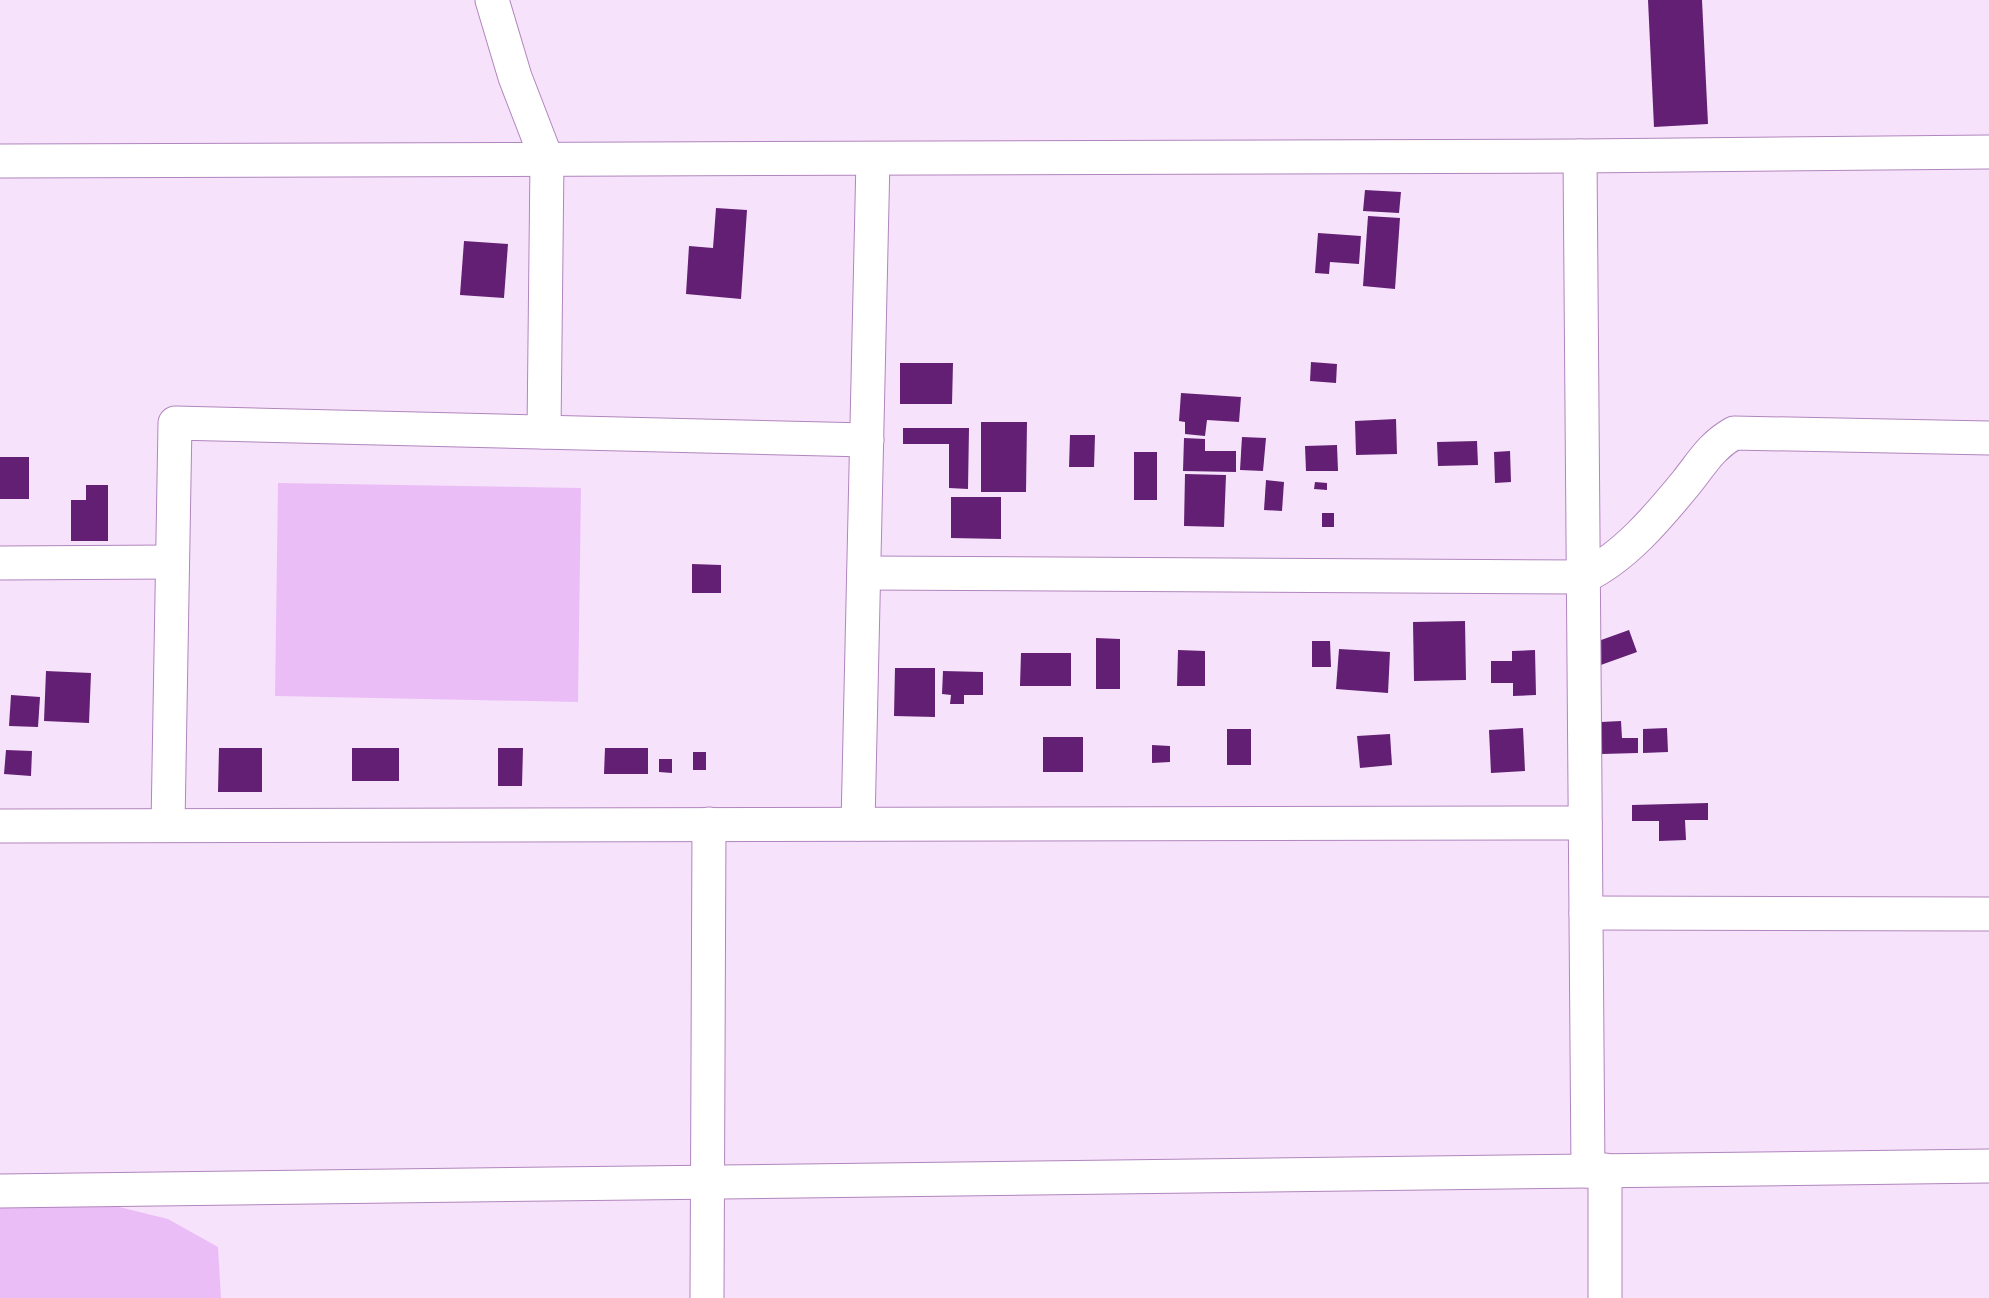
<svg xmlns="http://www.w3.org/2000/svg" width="1989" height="1298" viewBox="0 0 1989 1298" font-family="'Fira Sans Condensed',sans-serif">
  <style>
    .green { fill: #ebbdf7 }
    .building { fill: #621f73 }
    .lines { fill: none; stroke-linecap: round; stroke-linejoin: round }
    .minor-casing { stroke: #b185bd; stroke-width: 35 }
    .minor { stroke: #fff; stroke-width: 33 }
  </style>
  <rect width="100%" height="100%" fill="#f6e3fb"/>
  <g class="green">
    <polygon points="278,483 581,488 578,702 275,696"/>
    <polygon points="0,1189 111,1205 168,1219 218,1247 221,1298 0,1298"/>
  </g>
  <g class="building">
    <polygon points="1648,0 1702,0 1708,124 1654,127"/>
    <polygon points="1365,190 1401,192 1399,213 1363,211"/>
    <polygon points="716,208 747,210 741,299 686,294 689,246 713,248"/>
    <polygon points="1368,216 1400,218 1395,289 1363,286"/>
    <polygon points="1318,233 1361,236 1359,264 1330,262 1329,274 1315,273"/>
    <polygon points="464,241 508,244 504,298 460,295"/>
    <polygon points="1311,362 1337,364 1336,383 1310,381"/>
    <polygon points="900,363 953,363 952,404 900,404"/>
    <polygon points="1181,393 1241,397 1239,422 1207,420 1205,436 1185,434 1185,422 1179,421"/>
    <polygon points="1396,419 1397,454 1356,455 1355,421"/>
    <polygon points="981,422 1027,422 1026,492 981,492"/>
    <polygon points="903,428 969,428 968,489 949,488 949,444 903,444"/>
    <polygon points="1070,435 1095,435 1094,467 1069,467"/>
    <polygon points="1242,437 1266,438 1263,471 1240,470"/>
    <polygon points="1184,438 1205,439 1205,451 1236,451 1236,472 1183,471"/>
    <polygon points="1477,441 1478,465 1438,466 1437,442"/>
    <polygon points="1337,445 1338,471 1306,471 1305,446"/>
    <polygon points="1510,451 1511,482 1495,483 1494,452"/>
    <rect x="1134" y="452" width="23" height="48"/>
    <rect x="0" y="457" width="29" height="42"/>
    <polygon points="1185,474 1226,475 1224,527 1184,526"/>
    <polygon points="1266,480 1284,482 1282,511 1264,510"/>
    <polygon points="1315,482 1327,483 1327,490 1314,489"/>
    <polygon points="86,485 108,485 108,541 71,541 71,500 86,500"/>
    <polygon points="951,497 1001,497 1001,539 951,538"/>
    <rect x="1322" y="513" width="12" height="14"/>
    <polygon points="692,564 721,565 721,593 692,593"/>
    <polygon points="1465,621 1466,680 1414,681 1413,622"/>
    <polygon points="1629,630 1637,652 1598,666 1590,644"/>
    <polygon points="1096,638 1120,639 1120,689 1096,689"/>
    <polygon points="1312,641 1330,641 1331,667 1312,667"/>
    <polygon points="1339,649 1390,652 1388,693 1336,689"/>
    <polygon points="1178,650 1205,651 1205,686 1177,686"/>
    <polygon points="1535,650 1536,695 1513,696 1513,683 1491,683 1491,661 1512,661 1512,651"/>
    <polygon points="1021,653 1071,653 1071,686 1020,686"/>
    <polygon points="895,668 935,668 935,717 894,716"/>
    <polygon points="46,671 91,673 89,723 44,721"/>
    <polygon points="943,671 983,672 983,695 964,695 964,704 950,704 951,695 942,694"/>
    <polygon points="11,695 40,697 38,727 9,726"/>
    <polygon points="1621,721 1622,738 1638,738 1638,753 1602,754 1601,722"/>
    <polygon points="1523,728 1525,771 1491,773 1489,730"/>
    <polygon points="1667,728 1668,752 1643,753 1643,729"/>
    <rect x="1227" y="729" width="24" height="36"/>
    <polygon points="1390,734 1392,765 1360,768 1357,736"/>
    <rect x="1043" y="737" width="40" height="35"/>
    <polygon points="1152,745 1170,746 1170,762 1152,763"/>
    <polygon points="219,748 262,748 262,792 218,792"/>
    <rect x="352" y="748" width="47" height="33"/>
    <polygon points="498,748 523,748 522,786 498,786"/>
    <polygon points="605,748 648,748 648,774 604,774"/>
    <polygon points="6,750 32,751 31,776 4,774"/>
    <rect x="693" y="752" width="13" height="18"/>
    <polygon points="659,759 672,759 672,773 659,772"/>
    <polygon points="1708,803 1708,820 1685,820 1686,840 1659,841 1659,821 1632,821 1632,805"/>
  </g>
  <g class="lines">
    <defs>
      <g id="minor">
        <polyline points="492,0 515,77 547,160 544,432"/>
        <polyline points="1580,156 1588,1171"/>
        <polyline points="0,161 1580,156 1989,152"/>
        <polyline points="0,563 172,562"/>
        <path d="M864,573L1583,577C1624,558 1658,517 1686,483C1702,463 1711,446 1734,433L1989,438"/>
        <polyline points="858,824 873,159"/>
        <polyline points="168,825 175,423 867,440"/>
        <polyline points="0,826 1585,823"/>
        <polyline points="1586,913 1989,914"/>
        <polyline points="0,1191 1989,1166"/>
        <polyline points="707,1298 709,824"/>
        <polyline points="1605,1298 1605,1170"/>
      </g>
    </defs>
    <use href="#minor" class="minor-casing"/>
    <use href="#minor" class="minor"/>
  </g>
</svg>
